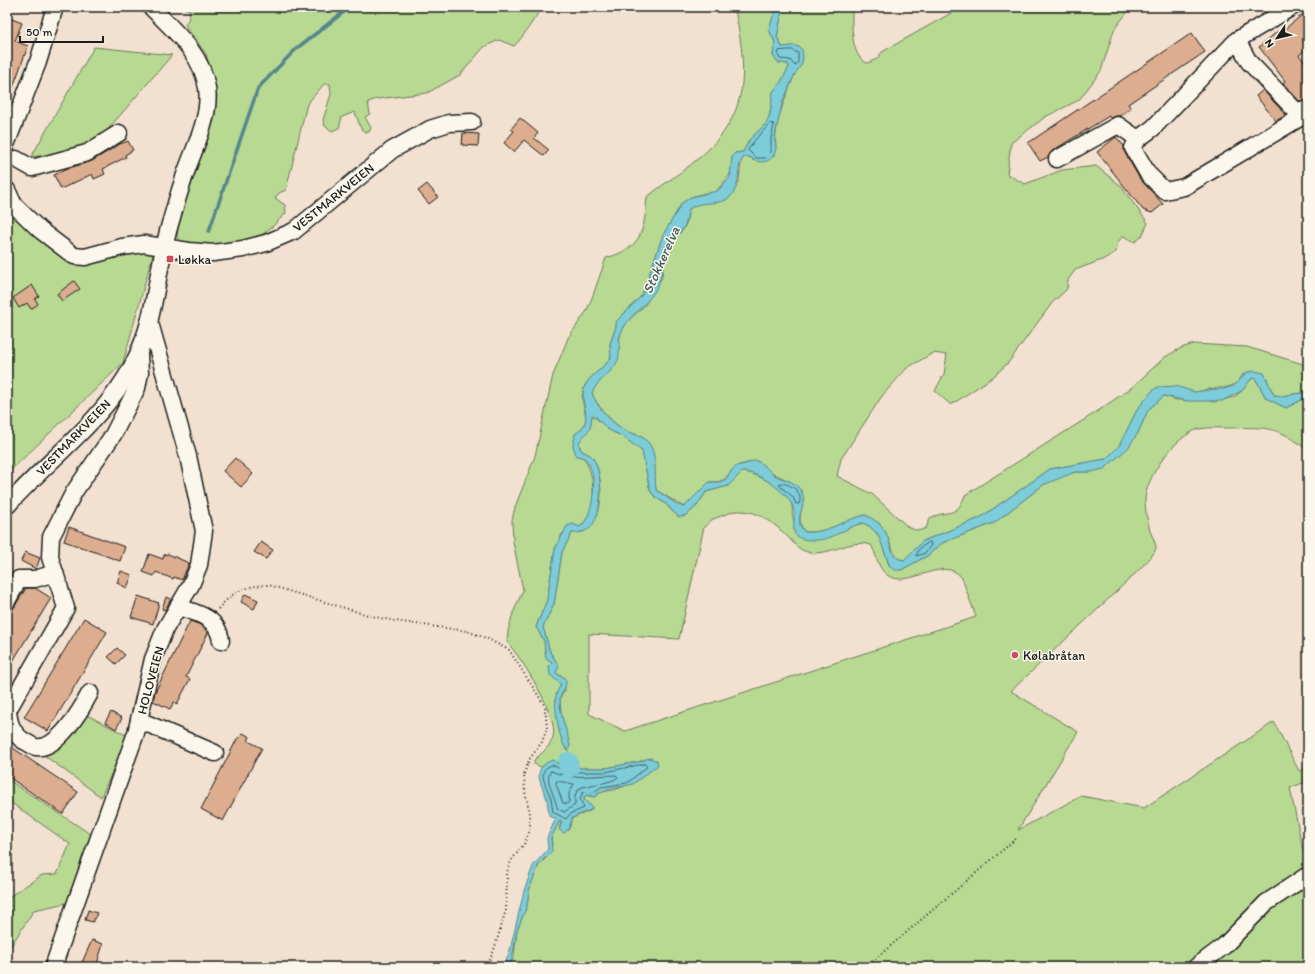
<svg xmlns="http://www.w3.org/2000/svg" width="1315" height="974" viewBox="0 0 1315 974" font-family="Itim,sans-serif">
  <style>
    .green { fill: #b7d992; stroke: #6a7a57; fill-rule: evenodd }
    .water { fill: #7dccd9; stroke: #56868d }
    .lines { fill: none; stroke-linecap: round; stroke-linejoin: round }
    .shore { stroke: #436268; stroke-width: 1 }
    .stream { stroke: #56868d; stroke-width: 3.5 }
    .river { stroke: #7dccd9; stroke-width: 20 }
    .building { fill: #dcad8e; stroke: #1c1c1c }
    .minor-casing { stroke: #1c1c1c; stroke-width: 19 }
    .path { stroke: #1c1c1c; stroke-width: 2; stroke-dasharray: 1 3; stroke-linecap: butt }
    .minor { stroke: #fbf7ec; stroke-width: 16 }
    .poi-dot { fill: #d1495b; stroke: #fbf7ec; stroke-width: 1.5 }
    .labels { text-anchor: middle; stroke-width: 3; stroke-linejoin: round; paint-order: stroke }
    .street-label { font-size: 13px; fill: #1c1c1c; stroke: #fbf7ec }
    .poi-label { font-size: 13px; fill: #1c1c1c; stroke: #fbf7ec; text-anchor: start }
    .water-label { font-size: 14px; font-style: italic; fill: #3e5a5e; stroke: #fbf7ec }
  </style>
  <rect width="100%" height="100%" fill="#f2e1d0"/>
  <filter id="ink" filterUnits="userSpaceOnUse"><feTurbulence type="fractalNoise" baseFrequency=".025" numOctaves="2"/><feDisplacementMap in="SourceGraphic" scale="8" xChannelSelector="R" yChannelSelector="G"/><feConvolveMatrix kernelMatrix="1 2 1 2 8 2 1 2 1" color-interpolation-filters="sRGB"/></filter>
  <g filter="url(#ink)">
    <g class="green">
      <path d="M181,7H543C533,19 524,37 514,46L499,40L484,47L460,75L427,93L377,99L368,102L370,114L365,117L371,128L369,132H365L361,129L355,112L342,117L339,128L332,131L325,126L323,120L331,94L330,84H324L307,104L286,190L279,193L275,198L285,205L286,213C277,222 269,231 258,237C240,248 202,245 181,242L177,237L179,219L214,120L217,96L206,54L185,25L189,18L190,10Z"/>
      <path d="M736,7H776L769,30L775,42L773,56L779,63L788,64L789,67L781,82L773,92L770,114L766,124L750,139L743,152L735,153C730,166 734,174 723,183C720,187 718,190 714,193H705L691,197L682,203L663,235L642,295L616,322V327L610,344L611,357C603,370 586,377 583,391C579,409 596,421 575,434L578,456L584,458C595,475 597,506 584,523C582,527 567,531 562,534L555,549L547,600L536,627L544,641L546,657L552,662L549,667L561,684C553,706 558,729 566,750V732L561,714L560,698L565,690L564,677L555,673L557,663L550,652L543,627L554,604L562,552L572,533L583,532C588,525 596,517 599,509C603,497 601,468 592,457C590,454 585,453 582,451C573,439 588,432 591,421C592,419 591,417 592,415L613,432L622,436L642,451L650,490L654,496L666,504L673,512L683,517L697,506L706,492L728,486L742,472C756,472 782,488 790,500C794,507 791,512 793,518C795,525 799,532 802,539L863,523C883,531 882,550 890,567L901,570L927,556L942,543L994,523L1043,485L1060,477L1075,472H1091L1138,433L1148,410L1164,396L1177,400H1207L1213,402L1234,397L1243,390L1251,379L1255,378L1266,398L1286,408L1305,398H1308V451C1280,426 1265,427 1230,428C1220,428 1208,427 1199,429C1176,435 1145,477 1145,501C1145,510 1148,522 1150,531C1152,536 1156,543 1156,548C1154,556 1142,566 1137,572L1011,691L1078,732L1018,830L1081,796L1144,808L1274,722L1299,771L1308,768V781L1290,788L1308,874V967H509L514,956L517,930L527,906L529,890L539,864L546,858L552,845L551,838L560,820L561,824L559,827L569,829L572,818L590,811L592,807L584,800L585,795L594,797C602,790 608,792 617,789C630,784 651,775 657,761L646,759L638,762L606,768H569L560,765L553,760L541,767L534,764V760C542,753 550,747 553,737C559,716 521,658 507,642L508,631L513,613L523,590L513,542L512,520L515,507L535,456L553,375L568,338L586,312L592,298L606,258C643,248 644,230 647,197C664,183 683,172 699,158C751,114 747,71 735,10ZM735,511C759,510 771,521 788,537C792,541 796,547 802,550C825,561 848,537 871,545C876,553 877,564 883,571C903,596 943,552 962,578L976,617L625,731L589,714V634L679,639L704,527L713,519Z"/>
      <path d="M783,7H852C852,24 850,56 867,63L877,59L882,52L962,7H1131L1114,30L1101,71L1079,100L1045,117L1011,143L1007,174L1025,184L1062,170L1096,166L1120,185L1148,223L1142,236L1135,242L1123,236L1118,242L1116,252L1102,260L1075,270L1068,280L1067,289L1052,303L1008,363L993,377L951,405L935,391L944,374L947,355L933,353L907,368L882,396L841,459L837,476L872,494L908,527C914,530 920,532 926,528L930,518C948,509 957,519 965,495L1095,413L1131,388L1165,357L1181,348L1194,344L1247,347L1303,364L1308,366V392L1282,396L1274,395L1269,387L1267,378L1243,374C1235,390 1223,387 1208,389C1203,390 1198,393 1193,392C1186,391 1181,388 1175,386L1138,408L1119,446L1106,459L1050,469L980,518L923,541L904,560L896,558L885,531L880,524L866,515C845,520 826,534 805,532C797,524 800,511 804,501L791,482L750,462C746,464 741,464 738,466C724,474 730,483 709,482L684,507L656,490L653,460L642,436C635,434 626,432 621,428C610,420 596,405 592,393L594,388L618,359L620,334L627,322L644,306L655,290L662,277L665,254L671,240L683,230L686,224L689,209L699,203L726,200L739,181L741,161L744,157H750L754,161L776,148C772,116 795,82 802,51C796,44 790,47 782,47L777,37Z"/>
      <polygon points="94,47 172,55 91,149 31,157"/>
      <polygon points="7,199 14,212 76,265 108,255 132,236 143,252 153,254 123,363 7,474"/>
      <polygon points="79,711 128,736 101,797 45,756"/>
      <polygon points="7,779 95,837 71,902 34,910 7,952 7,898 42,875 57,874 70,844 7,800"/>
    </g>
    <g class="water">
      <path d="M776,7H783L777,37L782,47C788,47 798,43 802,50C803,53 803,60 802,63C801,67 796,71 794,76C790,85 786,95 782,104C781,110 775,133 775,138C775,143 777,148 775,153C770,164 757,164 750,157H744C734,169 743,184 730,197C720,207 701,199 689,209C687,215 687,223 683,229C676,238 670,240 666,253C661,266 663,278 655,291C646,306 628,316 621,333C617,341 621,351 618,360C612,374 598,379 592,393C596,405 610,421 621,428C629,434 641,434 648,442C658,453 654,476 656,490L678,505L684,507L709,482C733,484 725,471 739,465C741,465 743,465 745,464C750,463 752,460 757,461C765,464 769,472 776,476C782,479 788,480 793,483C818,499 788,517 805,532C827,534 845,519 865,515C874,519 880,523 885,531C891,541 890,559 904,560L923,541L980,518L1050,469L1106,459L1119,446L1138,408L1153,390L1158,387L1175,386L1195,392L1215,389H1223L1234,386L1247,372L1255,371L1264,373L1274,395L1282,396L1308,392V398H1305L1286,408L1266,398L1255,378L1251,379L1243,390L1222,401H1187L1164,396L1148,410L1138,433L1128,448L1104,469L1091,472H1075L1043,485L994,523L942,543L927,556L901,570H895L890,567L878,534L869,526L863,523C844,527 833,542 811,540C784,539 798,522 793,507C788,492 757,471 742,472L728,486L706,492C700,501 691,517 678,517L666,504L654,496L650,490L642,451L622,436L607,429L596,417L592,415C591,419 592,424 590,428C586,437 574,440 582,451C585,453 590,454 592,457C604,472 603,515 590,528C585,532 579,533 572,533L562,552L554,604L543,627L550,652L559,666L556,673L566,680C567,688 560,693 560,700C560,717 567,730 570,746L568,751C559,743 554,708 556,696C557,692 559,688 561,684L550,675L549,667L552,662L546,658L544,641L536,627L547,600L555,549L567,526L573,524L580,527C594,516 600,471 584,458C582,457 578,457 576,455L573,446L575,434C596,421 579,406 584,388C586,379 605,367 611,358L610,344L616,327V322L642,295L663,235L682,203L691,197L717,191L730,178L732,156L735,153L743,152L750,139L766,124L770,114L773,92L781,82L789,67L788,64L779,63L773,56L775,42L769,30Z"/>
      <path d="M650,758L657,761L658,765L633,784L602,791L594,797L587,795L584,797V800L592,807V809L572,818L569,829L564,833L559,830L562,822L560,820L551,838L552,851L539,864L529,890L527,906L517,930L511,964L509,967H503L509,954L524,891L533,866L548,849L547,838L556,818L550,817L549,815C548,810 548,804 547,799C541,783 530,768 553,760L566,768H606L638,762Z"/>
    </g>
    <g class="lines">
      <g class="shore">
        <polygon points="792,50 798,53 798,62 795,66 790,60 780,59 778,55 779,51"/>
        <polygon points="770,124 772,123 774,125 771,138 771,152 765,158 756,158 748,150 754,141"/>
        <path d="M780,483C790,483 804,492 799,504H796L793,497L780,486Z"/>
        <polygon points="930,542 931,545 925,553 916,556 919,549"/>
        <path d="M645,764L647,767L627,783L601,787L593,793L583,792L580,799L584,808L570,814L566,819L553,812C552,808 552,804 551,799C548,789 534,768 553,765L565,772H605Z"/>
        <path d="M551,771L568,777L616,775L618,777C611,784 589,784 580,788L575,795V805L564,812L557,808C556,797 543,779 551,771Z"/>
        <polygon points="557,781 574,784 569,793 569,802 566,804 563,803 556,784"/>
      </g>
      <polyline class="stream" points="209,231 258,88 296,49 350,7"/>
      <polyline class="river" points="568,762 569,768"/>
    </g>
    <g class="building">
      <polygon points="1308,10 1308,48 1299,55 1308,66 1308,100 1299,101 1283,83 1285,81 1259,47 1278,31 1280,33"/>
      <polygon points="7,17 22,23 15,41 28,46 8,101"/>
      <polygon points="1192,33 1205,52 1128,104 1131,108 1120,116 1110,118 1109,116 1052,151 1048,157 1040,161 1028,143"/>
      <polygon points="1263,90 1286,115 1276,121 1256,96"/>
      <polygon points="520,118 538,133 534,138 549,150 544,156 524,140 514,152 504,143 514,131 511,129"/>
      <polygon points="463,133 479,134 478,146 462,145"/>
      <polygon points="1116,137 1124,146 1125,153 1140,179 1163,204 1152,213 1143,210 1097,152"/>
      <polygon points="128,141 133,150 125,155 126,157 103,169 105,174 94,179 92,174 61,189 54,175 66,169 92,161 120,144"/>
      <polygon points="427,184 438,197 429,204 418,191"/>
      <polygon points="74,281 80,289 62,301 57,294"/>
      <polygon points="32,285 39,296 35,299 38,304 31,309 27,303 19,308 13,298"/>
      <polygon points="235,458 253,474 241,487 223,471"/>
      <polygon points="69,527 125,547 120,561 64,541"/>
      <polygon points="261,542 273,550 266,559 254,552"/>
      <polygon points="25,552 40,558 36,569 21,561"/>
      <polygon points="149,554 163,559 164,555 168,554 189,563 182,580 174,577 173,579 156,572 154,576 143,572"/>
      <polygon points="121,571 132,575 127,588 117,583"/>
      <polygon points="26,588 35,588 51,598 7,671 7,619"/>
      <polygon points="245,594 258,600 254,609 241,602"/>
      <polygon points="138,596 159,603 153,624 131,617"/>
      <polygon points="166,597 171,599 165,610 162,609"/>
      <polygon points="84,618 107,632 48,731 24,717"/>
      <polygon points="190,621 201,625 208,633 186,677 190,679 177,704 174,702 170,709 153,701 155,692"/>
      <polygon points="117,648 125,655 116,664 108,657"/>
      <polygon points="111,712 122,718 116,729 105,722"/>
      <polygon points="243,733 250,737 248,741 262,748 223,821 201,809 237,739"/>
      <polygon points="7,744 78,792 63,814 7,776"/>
      <polygon points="88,910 97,913 93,922 85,920"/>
      <polygon points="92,940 103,944 96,967 80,967"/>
    </g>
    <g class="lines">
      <defs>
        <g id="minor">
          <polyline points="1292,7 1237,40 1153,128 1138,139 1133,148 1148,174 1165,191 1184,187 1308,113"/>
          <polyline points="1237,40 1249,62 1296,111 1308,109"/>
          <polyline points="7,142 38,62 55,7"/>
          <polyline points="16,159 32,168 87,153 119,133"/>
          <polyline points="1057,159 1118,125 1138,139"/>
          <polyline points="7,190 14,205 40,230 74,256 85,257 122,247 144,244 189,251 213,253 243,249 266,243 294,231 392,150 430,129 449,123 472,122"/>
          <path d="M7,506C45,463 95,427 126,377C157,327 154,279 170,224C175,207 180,189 186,172C195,146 211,116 207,88C202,53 174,31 151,7"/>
          <polyline points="7,601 19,579 35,579 55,573"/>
          <path d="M178,607C197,613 218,617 221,641"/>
          <path d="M90,693C81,710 57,751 35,747C32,746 27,742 24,741C12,733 9,723 8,710L66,608L50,557L51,537L74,492L113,435L137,388L140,373L139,354"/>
          <polyline points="139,720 215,753"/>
          <polyline points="53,967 136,733 153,659 165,629 191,585 199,565 204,531 188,456 150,323"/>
          <polyline points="1196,967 1224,946 1266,903 1308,875"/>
        </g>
      </defs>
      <use href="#minor" class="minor-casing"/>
      <g class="path">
        <path d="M218,609C232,592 247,585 269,585L371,616L395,621L467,631L486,638L509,650L545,706L547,728L542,742L529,760L524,774L525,792L530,814V830L524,844L511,861L507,872L506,910L494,950L487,967"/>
        <polyline points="866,967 1018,837"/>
      </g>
      <use href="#minor" class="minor"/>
    </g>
  </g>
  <g class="poi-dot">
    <rect x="166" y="255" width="8" height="8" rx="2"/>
    <circle cx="1015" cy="655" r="4"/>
  </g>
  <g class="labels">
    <g class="street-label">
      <text transform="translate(333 197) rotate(-39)" y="5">VESTMARKVEIEN</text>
      <text transform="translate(73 437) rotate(-46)" y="5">VESTMARKVEIEN</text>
      <text transform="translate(150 680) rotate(-75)" y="5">HOLOVEIEN</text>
    </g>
    <g class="poi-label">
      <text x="178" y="264">Løkka</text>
      <text x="1023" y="660">Kølabråtan</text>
    </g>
    <g class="water-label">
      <text transform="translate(661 260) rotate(-66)" y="5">Stokkerelva</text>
    </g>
  </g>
  <rect width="1315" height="974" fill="none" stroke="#fbf7ec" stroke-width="24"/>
  <rect x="12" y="12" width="1291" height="950" fill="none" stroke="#1c1c1c" stroke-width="1.5" filter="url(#ink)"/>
  <g transform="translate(1277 38) rotate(235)" stroke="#fbf7ec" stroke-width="3" paint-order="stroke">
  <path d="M0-3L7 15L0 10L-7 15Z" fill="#1c1c1c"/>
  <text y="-6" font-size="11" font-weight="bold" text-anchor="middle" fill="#1c1c1c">N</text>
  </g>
  <path d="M20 36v6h83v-6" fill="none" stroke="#1c1c1c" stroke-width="2"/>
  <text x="26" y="36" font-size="12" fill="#1c1c1c" stroke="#fbf7ec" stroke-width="3" paint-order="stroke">50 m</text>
</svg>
